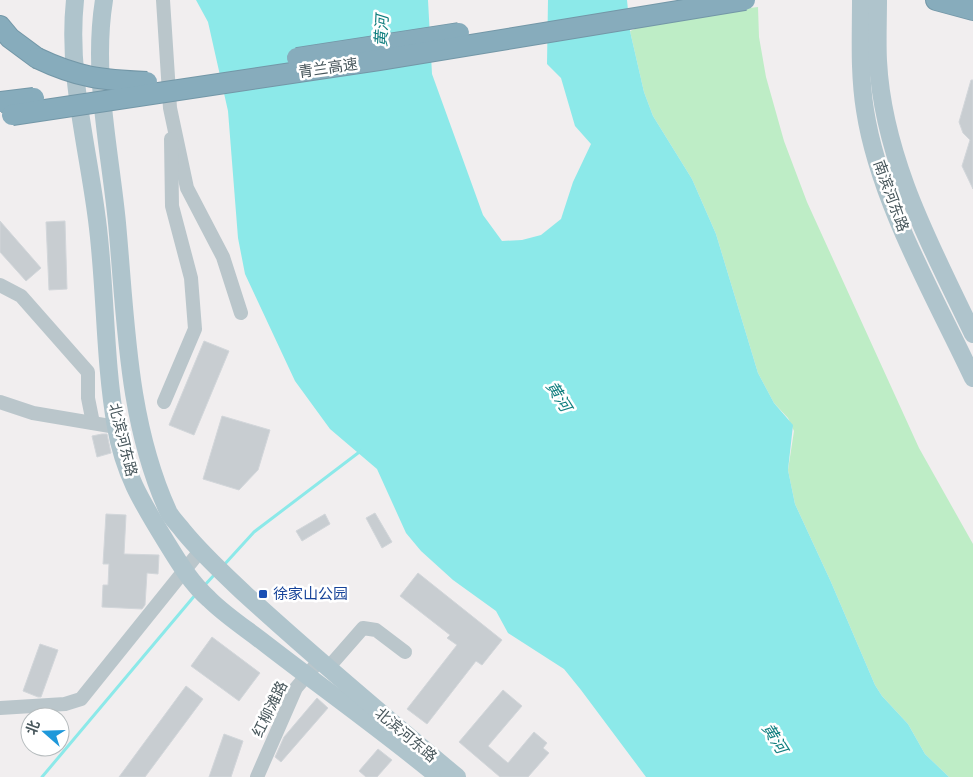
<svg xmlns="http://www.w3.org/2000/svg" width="973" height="777" viewBox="0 0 973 777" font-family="'Archivo Narrow','Noto Sans SC',sans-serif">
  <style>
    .green { fill: #beedc6 }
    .water { fill: #8ce9e9 }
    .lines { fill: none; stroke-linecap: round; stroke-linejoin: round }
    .stream { stroke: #8ce9e9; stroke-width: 3 }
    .building { fill: #c8cdd1; stroke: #d2d6da }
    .highway-casing { stroke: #7397a7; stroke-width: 22 }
    .minor { stroke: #bac6cb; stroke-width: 14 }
    .major { stroke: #afc4cc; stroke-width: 18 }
    .highway { stroke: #87acbc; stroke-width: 20 }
    .highway-bridge-casing { stroke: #7397a7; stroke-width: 22; stroke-linecap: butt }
    .highway-bridge { stroke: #87acbc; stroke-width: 20 }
    .transit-dot { fill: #1a4fb4; stroke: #fff; stroke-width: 2 }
    .labels { text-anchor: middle; stroke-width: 5; stroke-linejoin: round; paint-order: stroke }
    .street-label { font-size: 15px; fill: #47565b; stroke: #fff }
    .transit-label { font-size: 15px; fill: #164399; stroke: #fff; text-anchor: start }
    .water-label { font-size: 16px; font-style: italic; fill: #117f7f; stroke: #fff }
  </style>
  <rect width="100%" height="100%" fill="#f1eeef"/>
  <polygon class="green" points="758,7 759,37 766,77 784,141 807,202 919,448 973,544 973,777 949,777 925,754 908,724 882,696 875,685 831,582 795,504 788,470 794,431 788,418 774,403 758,373 716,234 692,179 653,116 644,92 630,31 660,19"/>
  <polygon class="water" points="196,0 428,0 432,74 483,215 502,241 522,240 541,235 561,219 573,182 591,144 575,126 561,78 547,64 548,0 627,0 630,31 644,92 653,116 692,179 716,234 758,373 774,403 793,425 788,470 795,504 831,582 875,685 882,696 908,724 925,754 949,777 646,777 581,690 564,669 508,633 496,611 453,580 421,551 406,533 377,469 330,429 295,381 245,274 238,238 228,111 208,22"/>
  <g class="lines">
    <g class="stream">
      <polyline points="223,566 254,532 362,450"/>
      <polyline points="204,586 215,574"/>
      <polyline points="42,777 196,594"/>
    </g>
  </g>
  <g class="building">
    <polygon points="971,80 973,80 973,189 962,166 970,140 963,133 959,122"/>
    <polygon points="0,221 41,268 26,281 0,252"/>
    <polygon points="65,221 67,289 49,290 46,222"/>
    <polygon points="204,341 229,351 194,435 169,425"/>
    <polygon points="222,416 270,430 258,470 239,490 203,479"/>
    <polygon points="102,434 107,434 111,453 97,457 92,436"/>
    <polygon points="375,513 392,542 382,548 366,518"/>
    <polygon points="106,514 126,515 124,554 159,555 158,574 147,573 145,605 142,609 102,607 103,585 108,585 109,564 103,564"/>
    <polygon points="325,514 330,524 302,541 296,531"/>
    <polygon points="418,573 502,640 482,665 476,661 427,724 407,709 457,645 447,638 450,635 400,596"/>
    <polygon points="212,637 260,673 239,701 191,666"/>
    <polygon points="40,644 58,650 41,697 38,697 23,691"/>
    <polygon points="186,686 203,699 145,777 119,777"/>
    <polygon points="503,690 522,706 488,746 508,763 534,732 547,743 543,748 549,753 528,777 500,777 459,742"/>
    <polygon points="317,698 328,708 281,762 275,757 284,737"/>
    <polygon points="224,734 243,741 231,777 209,777"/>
    <polygon points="378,749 392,760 377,777 366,777 359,771"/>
  </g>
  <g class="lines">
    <defs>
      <g id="highway">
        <polyline points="936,0 973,10"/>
        <polyline points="0,26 10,38 37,58"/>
      </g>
    </defs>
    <use href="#highway" class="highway-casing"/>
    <g class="minor">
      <polyline points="163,0 170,108 187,188 223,257 241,313"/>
      <polyline points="0,285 21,296 88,372 88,398 93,423"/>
      <polyline points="0,402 33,413 116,427"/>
      <polyline points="164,402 195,329 191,278 172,206 171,139"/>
      <polyline points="328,668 363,628 376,630 405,652"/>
      <polyline points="0,708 65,704 81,699 200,551"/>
      <polyline points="257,777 296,688 319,661"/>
    </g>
    <g class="major">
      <path d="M75,0C67,74 88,147 97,220C106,289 104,358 116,427C124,473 141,501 165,540C178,561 190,582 209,599C226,616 248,630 267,645C324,689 383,731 439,777"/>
      <path d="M104,0C92,74 110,150 117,223C126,320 127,421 168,511C171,518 179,525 184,532C203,555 224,574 245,594C314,657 385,717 457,777"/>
      <path d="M861,0C861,37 859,73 865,110C879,201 934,295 973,378"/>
      <path d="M878,0C878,20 877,41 878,61C883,159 932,248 973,334"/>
    </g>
    <use href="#highway" class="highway"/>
    <defs>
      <g id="highway-bridge">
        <path d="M37,58C79,78 102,80 147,82"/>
        <polyline points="297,58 459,33"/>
        <polyline points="0,102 34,98"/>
        <polyline points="12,115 379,60 745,0"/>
      </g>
    </defs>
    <use href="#highway-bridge" class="highway-bridge-casing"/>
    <use href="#highway-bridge" class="highway-bridge"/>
  </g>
  <rect class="transit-dot" x="258" y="589" width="10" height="10" rx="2.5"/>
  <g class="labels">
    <g class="street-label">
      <text transform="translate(328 68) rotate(-8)" y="5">青兰高速</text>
      <text transform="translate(891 196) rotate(70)" y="5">南滨河东路</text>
      <text transform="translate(123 440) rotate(76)" y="5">北滨河东路</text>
      <text transform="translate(270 709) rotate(-64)" y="5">红柳滩路</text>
      <text transform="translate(406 735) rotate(40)" y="5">北滨河东路</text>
    </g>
    <g class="transit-label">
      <text x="273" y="599">徐家山公园</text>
    </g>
    <g class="water-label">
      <text transform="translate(381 31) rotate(-87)" y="6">黄河</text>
      <text transform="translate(559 396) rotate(58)" y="6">黄河</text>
      <text transform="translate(775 738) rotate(58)" y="6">黄河</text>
    </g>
  </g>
  <g transform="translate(45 732) rotate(290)"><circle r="24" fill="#ffffff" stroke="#b5bbbd"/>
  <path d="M0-4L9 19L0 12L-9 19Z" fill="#1f98da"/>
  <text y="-8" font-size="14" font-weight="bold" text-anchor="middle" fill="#47565b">北</text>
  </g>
</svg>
